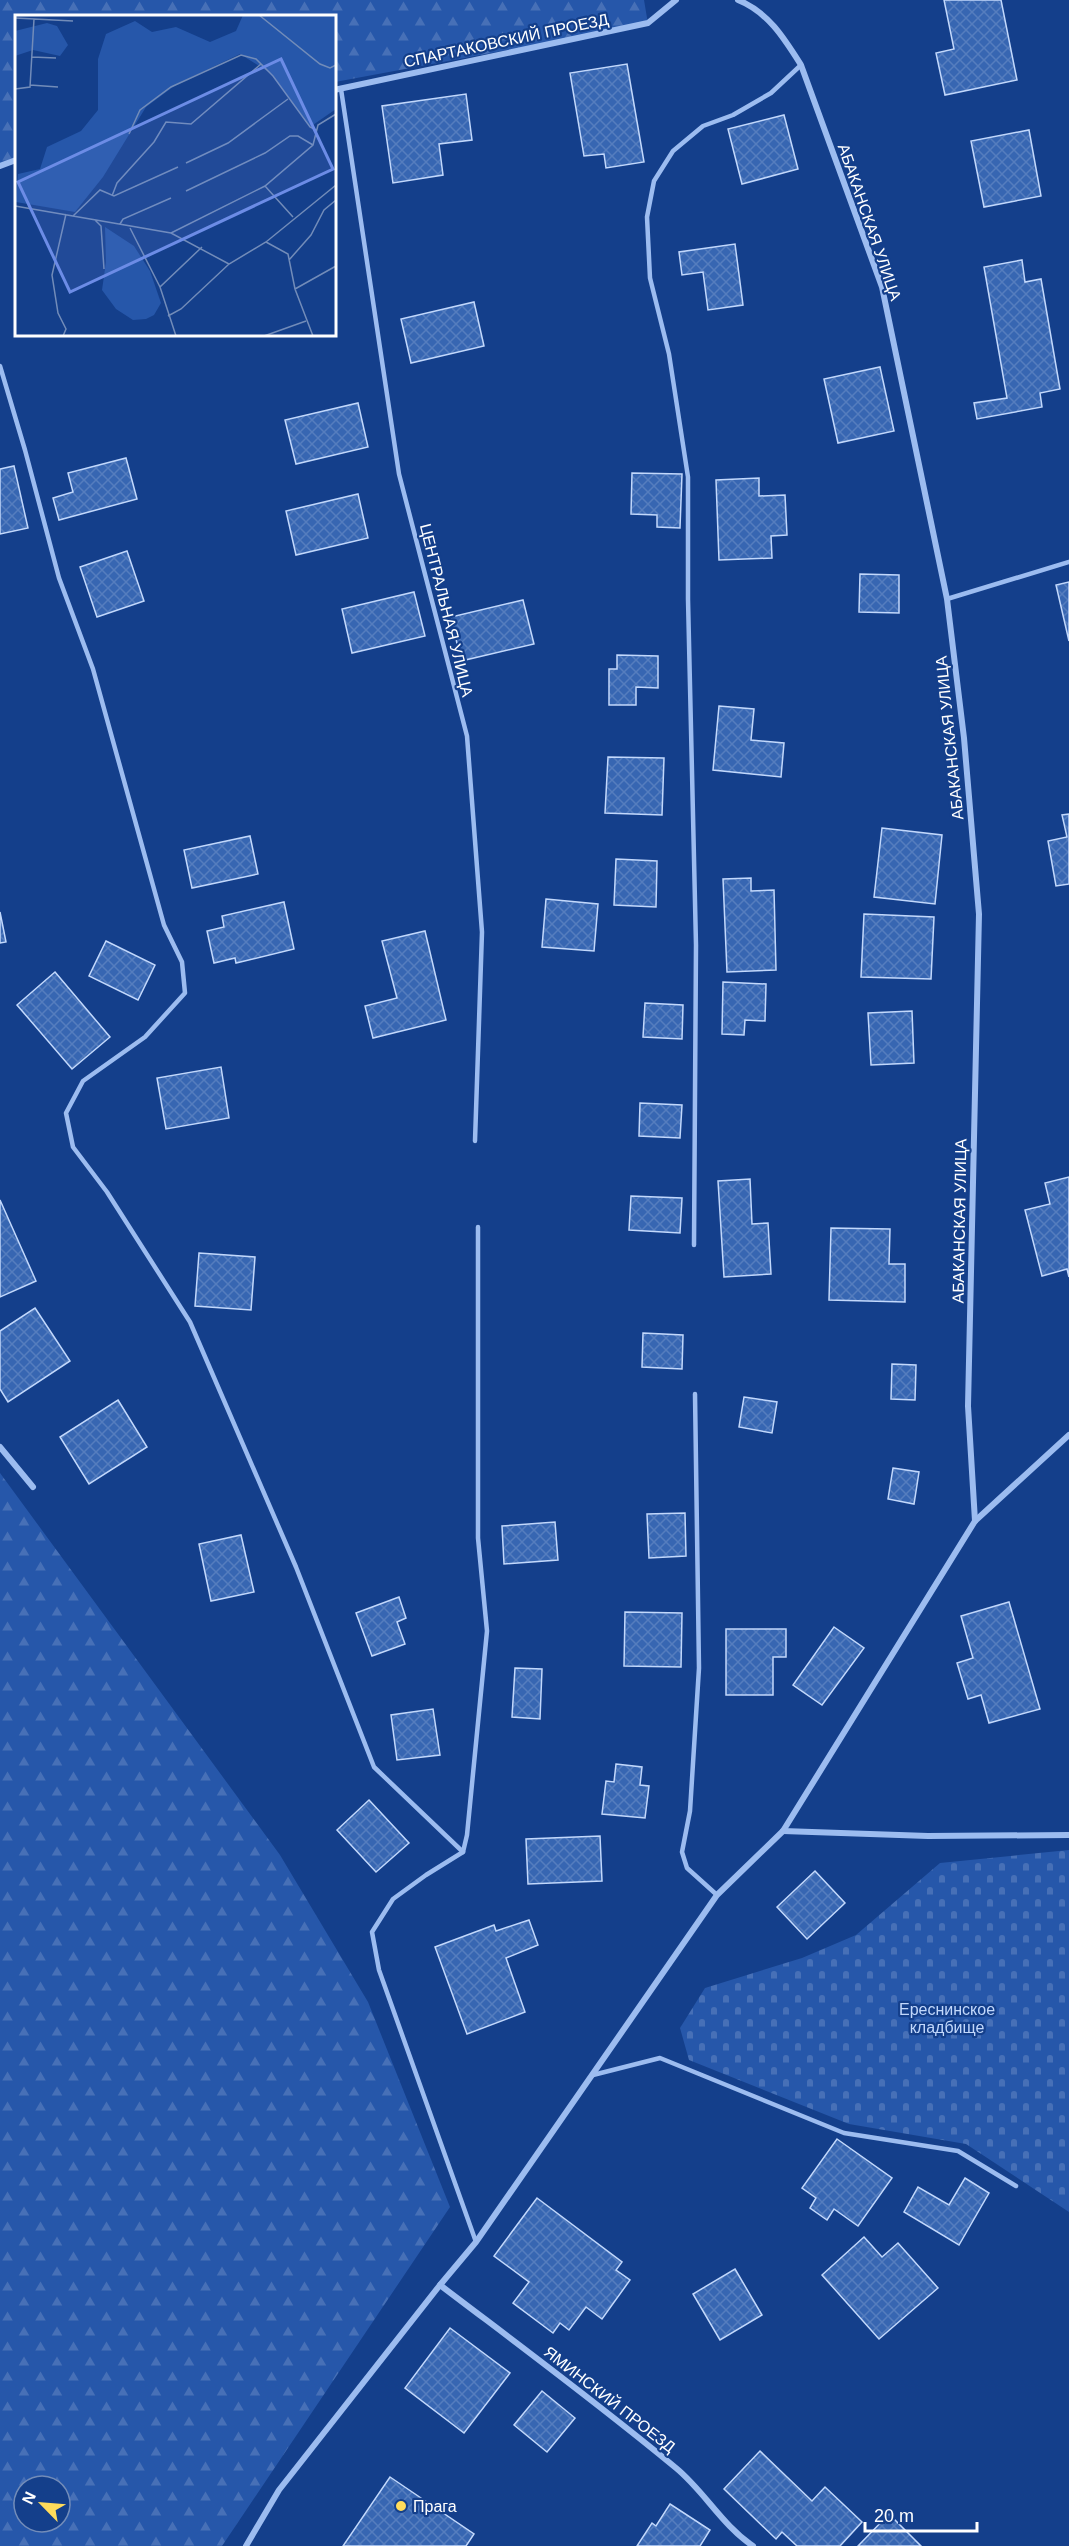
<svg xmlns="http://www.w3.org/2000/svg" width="1069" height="2546" viewBox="0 0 1069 2546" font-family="Helvetica,sans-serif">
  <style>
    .forest { fill: url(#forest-firs); fill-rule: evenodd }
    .cemetery { fill: url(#cemetery-stones) }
    .building { fill: url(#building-cross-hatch); stroke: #c2d8fc; stroke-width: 1.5 }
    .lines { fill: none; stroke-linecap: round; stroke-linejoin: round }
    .lane { stroke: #9cbcf0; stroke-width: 4.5 }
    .street { stroke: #9cbcf0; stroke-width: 6 }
    .poi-dot { fill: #ffdc5b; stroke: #143f8b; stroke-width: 2 }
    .labels { text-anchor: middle; stroke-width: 4.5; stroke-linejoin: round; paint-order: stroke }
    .street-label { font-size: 16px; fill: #fff; stroke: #143f8b }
    .park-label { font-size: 16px; fill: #c2d8fc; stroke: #143f8b }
    .poi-label { font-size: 16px; fill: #fff; stroke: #143f8b; text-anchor: start }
    .inset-road { fill: none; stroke: #728cb9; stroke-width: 1.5 }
    .view { fill: #6c8ce6; fill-opacity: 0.15; stroke: #6c8ce6; stroke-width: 3 }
    .inset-edge { fill: none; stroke: #fff; stroke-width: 3 }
  </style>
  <defs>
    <pattern id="forest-firs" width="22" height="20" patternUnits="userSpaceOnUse" patternTransform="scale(1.5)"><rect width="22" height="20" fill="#2657aa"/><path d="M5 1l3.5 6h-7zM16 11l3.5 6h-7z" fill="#4770b7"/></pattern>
    <pattern id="cemetery-stones" width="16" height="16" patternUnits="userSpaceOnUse" patternTransform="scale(1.5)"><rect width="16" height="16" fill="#2657aa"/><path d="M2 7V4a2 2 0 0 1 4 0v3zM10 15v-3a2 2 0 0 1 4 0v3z" fill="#4770b7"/></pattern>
    <pattern id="building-cross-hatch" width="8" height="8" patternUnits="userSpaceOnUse" patternTransform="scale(1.5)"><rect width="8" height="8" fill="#3766b2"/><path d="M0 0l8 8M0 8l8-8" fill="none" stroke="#557dbe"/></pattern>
  </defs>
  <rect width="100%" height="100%" fill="#143f8b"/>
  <g class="forest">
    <polygon points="0,0 644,0 648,24 335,82 334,16 16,16 16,159 0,167"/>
    <path d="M0,1473L280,1855L368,2002L450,2207L222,2546H0ZM24,2486H60V2522H24Z"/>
  </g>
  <polygon class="cemetery" points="1069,1850 1069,2212 966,2144 849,2124 689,2060 680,2028 705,1988 802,1958 856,1935 940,1863"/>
  <g class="building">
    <polygon points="944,0 1001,0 1017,80 945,95 936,53 954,49"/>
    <polygon points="627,64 644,162 606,168 604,154 584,156 570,73"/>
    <polygon points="466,94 472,140 439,144 443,175 393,183 382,106"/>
    <polygon points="784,115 798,169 742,184 728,129"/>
    <polygon points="1029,130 1041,196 984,207 971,141"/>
    <polygon points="735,244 743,305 708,310 703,272 682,275 679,252"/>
    <polygon points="1022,260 1025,282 1041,279 1060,389 1040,393 1042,407 977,419 974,403 1007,398 984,267"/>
    <polygon points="474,302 484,346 411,363 401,319"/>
    <polygon points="880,367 894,431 838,443 824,379"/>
    <polygon points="358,403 368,447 296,464 285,420"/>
    <polygon points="126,458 137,499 59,520 53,498 73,492 68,473"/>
    <polygon points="14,466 28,528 0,534 0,469"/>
    <polygon points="632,473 682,474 680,528 657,527 657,515 631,514"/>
    <polygon points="759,478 759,496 785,495 787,535 771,536 772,558 719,560 716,480"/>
    <polygon points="358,494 368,538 296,555 286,511"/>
    <polygon points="127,551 144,601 97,617 80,567"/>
    <polygon points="860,574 899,575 899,613 859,612"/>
    <polygon points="1069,582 1069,641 1056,585"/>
    <polygon points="414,592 425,636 352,653 342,609"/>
    <polygon points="523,600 534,644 461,661 451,617"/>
    <polygon points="617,655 658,656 658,688 636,687 636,705 609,705 609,669 617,669"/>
    <polygon points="719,706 754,709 751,740 784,743 781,777 713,770"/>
    <polygon points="608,757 664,758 662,815 605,813"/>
    <polygon points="1069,814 1069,884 1056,886 1048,841 1067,837 1062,815"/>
    <polygon points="882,828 942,835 935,904 874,897"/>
    <polygon points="250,836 258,874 192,888 184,850"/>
    <polygon points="616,859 657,861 656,907 614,905"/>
    <polygon points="751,878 751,891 774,890 776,970 727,972 723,879"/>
    <polygon points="546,899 598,904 594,951 542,947"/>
    <polygon points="284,902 294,949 236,963 235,958 214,963 207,931 224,927 222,916"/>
    <polygon points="0,912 6,942 0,943"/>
    <polygon points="864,914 934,917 931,979 861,977"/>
    <polygon points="425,931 446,1020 373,1038 365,1006 397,998 382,941"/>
    <polygon points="106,941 155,965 138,1000 89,976"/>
    <polygon points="55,972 110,1037 72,1069 17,1005"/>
    <polygon points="723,982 766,984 765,1021 745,1020 744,1035 722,1034"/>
    <polygon points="645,1003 683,1005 682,1039 643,1037"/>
    <polygon points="912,1011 914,1063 871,1065 868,1013"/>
    <polygon points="221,1067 229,1118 166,1129 157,1078"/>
    <polygon points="640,1103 682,1105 680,1138 639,1136"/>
    <polygon points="1069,1177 1069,1277 1067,1269 1042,1276 1025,1210 1050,1204 1045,1183"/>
    <polygon points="750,1179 752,1224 768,1223 771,1274 724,1277 718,1181"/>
    <polygon points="631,1196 682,1198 680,1233 629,1230"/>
    <polygon points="0,1200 36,1281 0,1297"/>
    <polygon points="831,1228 890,1229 889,1264 905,1264 905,1302 829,1300"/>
    <polygon points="199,1253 255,1257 251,1310 195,1306"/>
    <polygon points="35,1308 70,1361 8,1402 0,1389 0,1331"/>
    <polygon points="643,1333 683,1335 682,1369 642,1367"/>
    <polygon points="892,1364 916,1365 915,1400 891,1399"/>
    <polygon points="744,1397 777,1402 772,1433 739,1427"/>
    <polygon points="118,1400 147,1447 89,1484 60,1437"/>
    <polygon points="893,1468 919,1472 914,1504 888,1499"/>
    <polygon points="685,1513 686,1556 649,1558 647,1514"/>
    <polygon points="555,1522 558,1560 504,1564 502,1526"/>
    <polygon points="241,1535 254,1592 211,1601 199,1544"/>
    <polygon points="399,1597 406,1618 397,1622 405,1644 372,1656 356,1613"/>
    <polygon points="1009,1602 1040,1709 989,1723 981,1695 968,1699 957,1663 973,1658 961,1616"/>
    <polygon points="625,1612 682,1613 681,1667 624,1666"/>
    <polygon points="834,1627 864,1648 822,1705 793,1685"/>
    <polygon points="726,1629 786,1629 786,1657 773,1657 773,1695 726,1695"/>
    <polygon points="515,1668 542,1669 540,1719 512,1717"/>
    <polygon points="433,1709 440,1755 397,1760 391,1715"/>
    <polygon points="616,1764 642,1767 640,1785 649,1786 645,1818 602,1814 606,1781 614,1782"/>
    <polygon points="369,1800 409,1843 376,1872 337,1830"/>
    <polygon points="600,1836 602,1881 528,1884 526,1839"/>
    <polygon points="815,1871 845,1903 807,1939 777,1907"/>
    <polygon points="529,1920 538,1945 506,1958 525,2012 467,2034 435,1947 494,1925 496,1931"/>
    <polygon points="837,2139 892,2178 858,2226 834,2209 827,2220 810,2208 816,2198 802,2188"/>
    <polygon points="965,2178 989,2193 959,2245 904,2212 918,2187 949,2205"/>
    <polygon points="537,2198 622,2262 616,2270 630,2280 602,2319 586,2307 569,2330 560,2323 553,2333 513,2303 529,2282 494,2256"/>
    <polygon points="864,2237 882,2257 898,2243 938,2288 879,2339 822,2275"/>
    <polygon points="735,2269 762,2315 720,2340 693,2294"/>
    <polygon points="450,2328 510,2373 464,2433 405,2388"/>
    <polygon points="542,2391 575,2418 547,2452 514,2425"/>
    <polygon points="760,2451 812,2501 825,2487 862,2522 840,2546 797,2546 782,2532 776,2539 724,2489"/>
    <polygon points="390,2477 474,2534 466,2546 343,2546"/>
    <polygon points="670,2504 710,2530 700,2546 637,2546 652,2523 656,2526"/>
    <polygon points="889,2514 921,2546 858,2546"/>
  </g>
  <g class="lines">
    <g class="lane">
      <polyline points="341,89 399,474 467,736 482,932 475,1141"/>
      <polyline points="0,366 25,450 59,578 93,669 164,925 182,962 185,993 145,1037 83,1081 66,1113 73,1147 107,1192 190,1322 296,1567 374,1767 463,1852"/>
      <polyline points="947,599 1069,562"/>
      <polyline points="694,1245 696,945 688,599 688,477 669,354 650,278 647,217 654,181 673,151 703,126 733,115 771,93 801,65"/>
      <polyline points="695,1394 699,1668 690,1811 682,1852 687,1868 717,1895"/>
      <polyline points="593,2075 660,2058 844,2133 958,2151 1016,2186"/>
      <polyline points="476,2242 379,1970 372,1932 393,1899 426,1875 463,1852 467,1835 487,1631 478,1538 478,1227"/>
    </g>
    <g class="street">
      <path d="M738,0C768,12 784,38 801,65L882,287L947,599L964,738L979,914L968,1406L975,1521"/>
      <polyline points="334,90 648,23 676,0"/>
      <polyline points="0,166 16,160"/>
      <polyline points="0,1447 33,1487"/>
      <polyline points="783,1831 928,1836 1069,1835"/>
      <path d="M440,2285C519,2345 599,2404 676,2468C704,2491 722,2525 753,2546"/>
      <polyline points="246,2546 279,2490 440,2285 476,2242 717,1895 783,1831 975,1521 1069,1435"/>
    </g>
  </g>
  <circle class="poi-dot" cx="401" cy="2506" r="6"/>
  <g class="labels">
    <g class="street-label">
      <text transform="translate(506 40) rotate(-12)" y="6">СПАРТАКОВСКИЙ ПРОЕЗД</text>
      <text transform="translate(870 222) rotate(71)" y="6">АБАКАНСКАЯ УЛИЦА</text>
      <text transform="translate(447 610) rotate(76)" y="6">ЦЕНТРАЛЬНАЯ УЛИЦА</text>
      <text transform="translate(949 738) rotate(-96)" y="6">АБАКАНСКАЯ УЛИЦА</text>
      <text transform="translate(959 1221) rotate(-89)" y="6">АБАКАНСКАЯ УЛИЦА</text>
      <text transform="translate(610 2399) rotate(38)" y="6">ЯМИНСКИЙ ПРОЕЗД</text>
    </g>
    <g class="park-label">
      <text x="947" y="2015">Ереснинское<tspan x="947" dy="18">кладбище</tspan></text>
    </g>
    <g class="poi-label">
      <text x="413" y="2512">Прага</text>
    </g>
  </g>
  <g transform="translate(15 15)">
    <rect width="321" height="321" fill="#143f8b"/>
    <path d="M228,0H321V94L295,112L257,59L225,39L162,69L131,92L88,162L60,197L1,187L3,159L25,154L32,132L66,116L83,95V44L91,19L120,6L137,17L161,12L195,27L221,16ZM32,8L42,11L53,30L45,41L18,35L0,41V16Z" fill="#2657aa"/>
    <path d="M90,212L119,231L135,256L146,288L139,300L131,304L118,305L101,294L87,275L91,247Z" fill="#2657aa"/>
    <path class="inset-road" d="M244,0L305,49L315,53L321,50M0,3L58,6M17,42L41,43M15,70L43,72M0,74L15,72L19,4M114,119L125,95L156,72L226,40L241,44L258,61L295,112L301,115M171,148L213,128L273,84M250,171L278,202M171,176L250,138L275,121H283L298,130M97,181L102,168L139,127L151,107L176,109L246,49M0,191L156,218L214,249M58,201L85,175L99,181L163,152M80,205L86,211L89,254M105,209L108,204L156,183M115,213L145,272M156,218L250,171L298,130L303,110L321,99M251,227L273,239L280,274L298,321M274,245L296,220L309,195L321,185M280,274L321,251M153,301L166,294L214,249L251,227L321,170M48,321L51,314L43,298L37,260L51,199M161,321L145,272L187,232M249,321L291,306"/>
    <path class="view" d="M266,44L318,154L55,277L3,167Z"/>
    <rect width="321" height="321" class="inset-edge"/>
  </g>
  <g transform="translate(42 2504) rotate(295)"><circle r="28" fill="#143f8b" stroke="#728cb9" stroke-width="1.5"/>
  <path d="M0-4.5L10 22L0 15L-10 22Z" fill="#ffdc5b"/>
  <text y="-9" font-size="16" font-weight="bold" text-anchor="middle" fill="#ffffff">N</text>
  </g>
  <path d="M865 2522v9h112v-9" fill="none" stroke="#ffffff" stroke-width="3"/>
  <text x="874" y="2522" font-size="18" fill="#ffffff" stroke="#143f8b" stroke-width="4.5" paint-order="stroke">20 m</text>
</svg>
